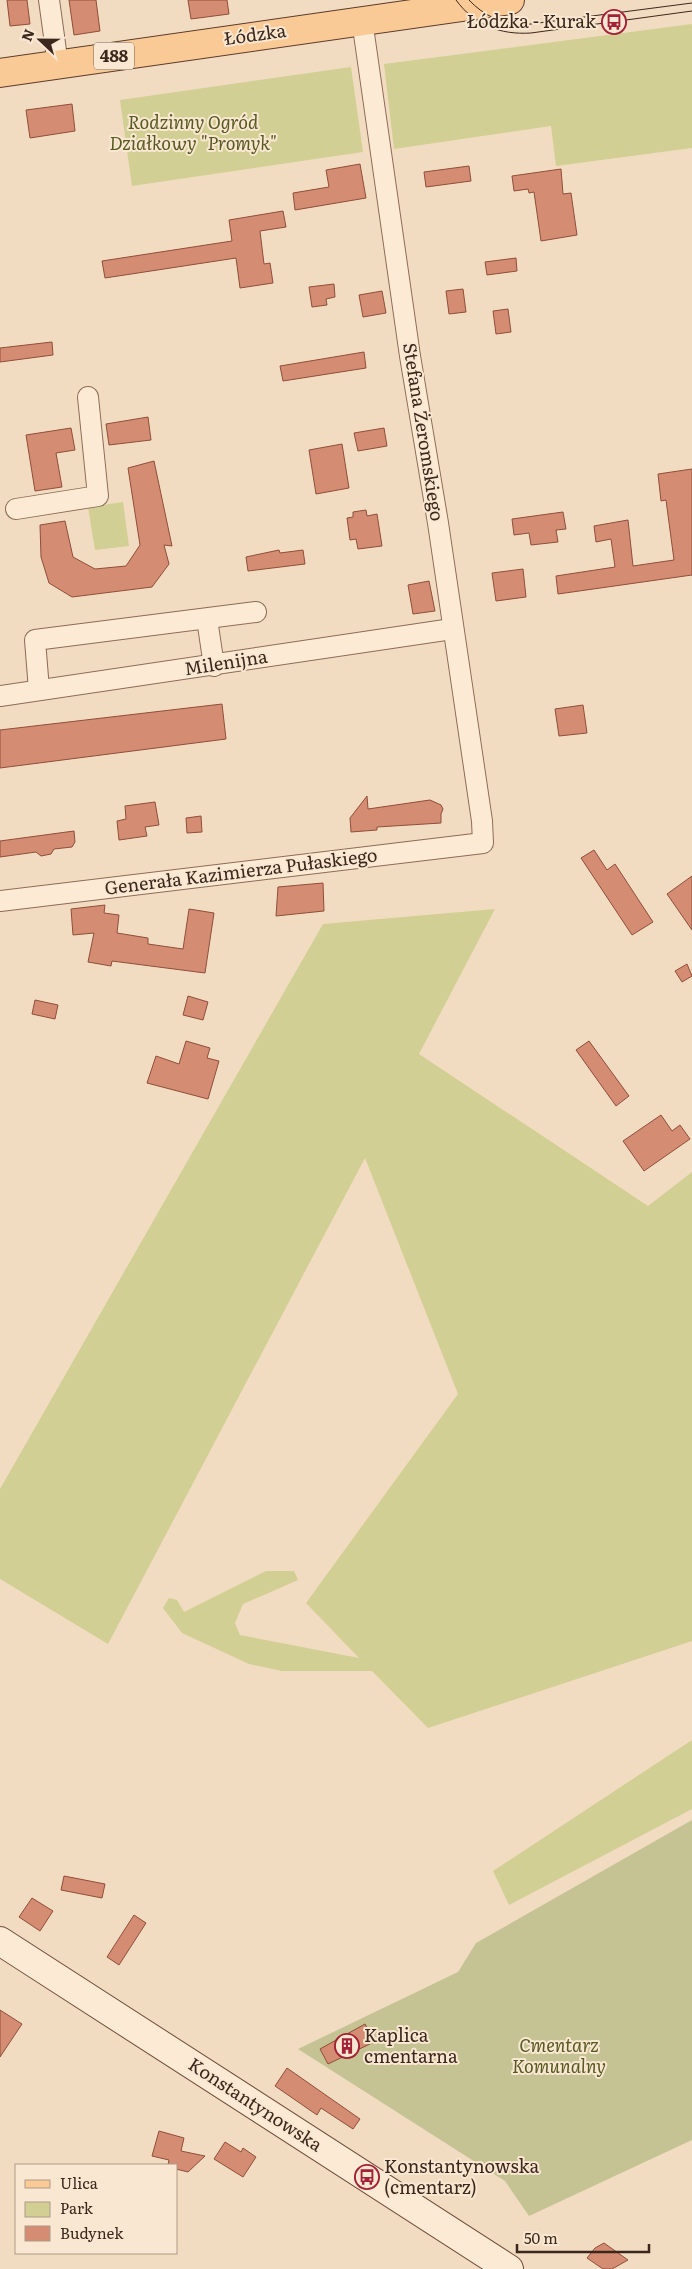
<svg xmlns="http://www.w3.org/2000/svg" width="692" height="2269" viewBox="0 0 692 2269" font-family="Literata,serif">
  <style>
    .green { fill: #d1cf94 }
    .cemetery { fill: #c5c394 }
    .building { fill: #d48c73; stroke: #8f4e3a }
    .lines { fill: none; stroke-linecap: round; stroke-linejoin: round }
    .minor-casing { stroke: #8d6b57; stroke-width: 22 }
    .secondary-casing { stroke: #6f4c3a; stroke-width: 30 }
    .primary-casing { stroke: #5b3a2b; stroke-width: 30 }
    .minor { stroke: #fcead5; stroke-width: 20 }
    .secondary { stroke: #fcead5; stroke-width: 28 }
    .primary { stroke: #f9ca95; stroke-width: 28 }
    .tram { stroke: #3c271c; stroke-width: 1 }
    .labels { text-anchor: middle; stroke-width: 4; stroke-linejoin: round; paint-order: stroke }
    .shield { fill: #f9e7d1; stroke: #756152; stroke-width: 1 }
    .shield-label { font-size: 16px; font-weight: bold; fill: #3c271c }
    .poi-label { font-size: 18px; fill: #3c271c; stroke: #f9e7d1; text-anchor: start }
    .street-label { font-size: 18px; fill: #3c271c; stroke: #f9e7d1 }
    .park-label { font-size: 18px; font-style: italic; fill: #555a21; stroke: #f9e7d1 }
  </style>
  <rect width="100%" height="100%" fill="#f2dcc1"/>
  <g class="green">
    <polygon points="692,24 692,148 556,166 551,126 394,149 384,64"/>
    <polygon points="351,67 363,152 132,186 120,100"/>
    <polygon points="123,502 129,546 95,550 88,507"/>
    <polygon points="495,909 419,1054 648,1206 692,1172 692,1641 428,1728 372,1671 282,1671 249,1664 182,1633 163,1608 169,1598 177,1600 184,1612 266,1571 294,1571 298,1580 243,1604 235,1623 240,1635 359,1658 306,1603 458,1394 365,1158 108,1644 0,1579 0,1489 323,924"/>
    <polygon points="692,1740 692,1809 509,1905 493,1871"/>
  </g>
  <polygon class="cemetery" points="692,1820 692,2140 529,2216 505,2181 298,2049 458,1972 476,1943"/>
  <g class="building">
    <polygon points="7,0 27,0 30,24 10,26"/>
    <polygon points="69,0 96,0 100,31 74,35"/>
    <polygon points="188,0 227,0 229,14 191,19"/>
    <polygon points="72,104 75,131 30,138 26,110"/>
    <polygon points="360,164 366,198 295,210 293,193 329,187 326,170"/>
    <polygon points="469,166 471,181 426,187 424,172"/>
    <polygon points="561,169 563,194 571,193 577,235 541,241 534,192 529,193 528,189 514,191 512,176"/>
    <polygon points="283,211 286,227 260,231 264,264 270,263 273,283 240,288 236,258 105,278 102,261 232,241 229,220"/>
    <polygon points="516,258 517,271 487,275 485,262"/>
    <polygon points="334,284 335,297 326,299 327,305 312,307 309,287"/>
    <polygon points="463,289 466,312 449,314 446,291"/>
    <polygon points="382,291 386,313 363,317 359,295"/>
    <polygon points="508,309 511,332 496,334 493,311"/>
    <polygon points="52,342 53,355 0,362 0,348"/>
    <polygon points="364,352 366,368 283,381 280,366"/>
    <polygon points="148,417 151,440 109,445 106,424"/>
    <polygon points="71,428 75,450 56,453 62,487 35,491 26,435"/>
    <polygon points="384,428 387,446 358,451 354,433"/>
    <polygon points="342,444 349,488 316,494 309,450"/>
    <polygon points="154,461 172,546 164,545 169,564 152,587 72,597 49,583 41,557 40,525 65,521 73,557 95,569 126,566 140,545 128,468"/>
    <polygon points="692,469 692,575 558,594 556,576 615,567 611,539 596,542 594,526 628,520 633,566 674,560 666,500 661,501 658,474"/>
    <polygon points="366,510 367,516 377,514 382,546 358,549 356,539 350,540 347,518 353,517 353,512"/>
    <polygon points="563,512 566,529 556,530 558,542 531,545 529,533 514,535 512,519"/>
    <polygon points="279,550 280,553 303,550 305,564 248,571 246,557"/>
    <polygon points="523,569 526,597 496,601 492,573"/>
    <polygon points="429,581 435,611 413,614 408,585"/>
    <polygon points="222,704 226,739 0,768 0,730"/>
    <polygon points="583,705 587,733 559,736 555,709"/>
    <polygon points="367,796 368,809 430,800 441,805 443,809 441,814 441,823 377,827 377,830 351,832 350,818"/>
    <polygon points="155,802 159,825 145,827 147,836 119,840 117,821 126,819 125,806"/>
    <polygon points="201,816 202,832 187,833 186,818"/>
    <polygon points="74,831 75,842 72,847 54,849 51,854 41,856 36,852 0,857 0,841"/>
    <polygon points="594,850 607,870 615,864 653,922 632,935 581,858"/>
    <polygon points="692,876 692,930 667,894"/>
    <polygon points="323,883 324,911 276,916 278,887"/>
    <polygon points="105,905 104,913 119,915 117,933 148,938 148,944 183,949 189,909 214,913 205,973 112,961 111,966 88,962 94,933 73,935 71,909"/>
    <polygon points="687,964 692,976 682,982 675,971"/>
    <polygon points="188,996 208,1002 203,1020 183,1015"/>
    <polygon points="35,1000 58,1005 55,1019 32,1014"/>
    <polygon points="186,1041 210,1048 207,1058 219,1061 208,1099 147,1083 156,1056 179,1064"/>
    <polygon points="589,1041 629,1096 616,1106 576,1050"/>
    <polygon points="661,1115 672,1131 680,1125 690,1139 644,1171 623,1141"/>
    <polygon points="64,1876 105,1884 102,1898 61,1890"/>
    <polygon points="32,1898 53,1911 40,1931 19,1917"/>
    <polygon points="134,1915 146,1923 119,1965 107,1957"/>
    <polygon points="0,2010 22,2024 0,2057"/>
    <polygon points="365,2024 374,2042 328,2064 320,2049"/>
    <polygon points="287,2068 360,2119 353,2129 321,2108 317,2115 275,2086"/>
    <polygon points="159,2131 184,2138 181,2151 205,2156 188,2172 176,2169 176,2165 168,2165 169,2160 152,2156"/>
    <polygon points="225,2142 241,2152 243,2148 256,2157 243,2177 214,2159"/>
    <polygon points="604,2243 628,2260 612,2269 603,2269 587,2258 595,2248"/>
  </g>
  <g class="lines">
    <defs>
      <g id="minor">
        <polyline points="49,0 58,65"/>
        <polyline points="16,509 98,496 88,397"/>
        <polyline points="207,619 214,666"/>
        <polyline points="39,690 35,640 256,612"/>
        <polyline points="0,696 452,629"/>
        <polyline points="0,901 483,843 482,821 438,523 410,356 362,20"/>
      </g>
      <polyline id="secondary" points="0,1941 509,2269"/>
      <polyline id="primary" points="0,73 510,0"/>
    </defs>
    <use href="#minor" class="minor-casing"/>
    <use href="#secondary" class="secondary-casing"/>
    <use href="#primary" class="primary-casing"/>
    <use href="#minor" class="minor"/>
    <use href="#secondary" class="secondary"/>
    <use href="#primary" class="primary"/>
    <g class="tram">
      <path d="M456,0C474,25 500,35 531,33L692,11"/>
      <path d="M469,0C483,15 501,24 523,25L692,3"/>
    </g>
  </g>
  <defs>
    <symbol id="bus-ring" viewBox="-11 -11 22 22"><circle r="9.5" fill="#f9e7d1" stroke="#a22136" stroke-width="1.5"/><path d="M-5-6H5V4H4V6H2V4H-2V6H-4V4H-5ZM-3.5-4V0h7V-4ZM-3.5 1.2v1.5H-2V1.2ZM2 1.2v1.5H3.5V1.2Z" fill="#a22136"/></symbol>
    <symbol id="building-ring" viewBox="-11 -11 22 22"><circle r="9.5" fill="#f9e7d1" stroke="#a22136" stroke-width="1.5"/><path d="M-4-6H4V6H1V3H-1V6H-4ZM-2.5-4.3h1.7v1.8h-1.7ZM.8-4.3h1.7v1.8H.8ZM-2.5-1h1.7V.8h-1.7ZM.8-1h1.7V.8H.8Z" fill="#a22136"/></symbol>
  </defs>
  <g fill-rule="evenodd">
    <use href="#bus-ring" x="600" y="8" width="28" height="28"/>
    <use href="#building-ring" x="333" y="2032" width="28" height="28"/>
    <use href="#bus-ring" x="353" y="2163" width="28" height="28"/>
  </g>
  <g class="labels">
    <rect class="shield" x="94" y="42.5" width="40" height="27" rx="4"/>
    <g class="shield-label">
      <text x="114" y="62">488</text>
    </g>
    <g class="poi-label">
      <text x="596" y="28" text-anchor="end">Łódzka - Kurak</text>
      <text x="364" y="2042">Kaplica<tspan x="364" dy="21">cmentarna</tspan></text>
      <text x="384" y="2173">Konstantynowska<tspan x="384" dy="21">(cmentarz)</tspan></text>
    </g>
    <g class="street-label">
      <text transform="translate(255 35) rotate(-8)" y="6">Łódzka</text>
      <text transform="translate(423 432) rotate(81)" y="6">Stefana Żeromskiego</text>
      <text transform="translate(226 663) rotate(-9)" y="6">Milenijna</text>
      <text transform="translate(241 872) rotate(-7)" y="6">Generała Kazimierza Pułaskiego</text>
      <text transform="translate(255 2105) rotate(33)" y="6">Konstantynowska</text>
    </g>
    <g class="park-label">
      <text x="193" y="129">Rodzinny Ogród<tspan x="193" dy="21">Działkowy "Promyk"</tspan></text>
      <text x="559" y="2052">Cmentarz<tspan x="559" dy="21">Komunalny</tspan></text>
    </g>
  </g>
  <rect x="15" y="2164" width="162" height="90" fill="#f9e7d1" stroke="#ad9a89"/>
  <rect x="25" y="2180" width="25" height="8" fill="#f9ca95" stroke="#ad9a89"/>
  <text x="60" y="2189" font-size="15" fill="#3c271c">Ulica</text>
  <rect x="25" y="2202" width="25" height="15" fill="#d1cf94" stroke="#ad9a89"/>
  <text x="60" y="2214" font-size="15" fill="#3c271c">Park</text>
  <rect x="25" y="2226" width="25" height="15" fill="#d48c73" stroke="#ad9a89"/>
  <text x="60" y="2239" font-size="15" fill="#3c271c">Budynek</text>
  <g transform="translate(40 40) rotate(292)" stroke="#f9e7d1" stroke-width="4" paint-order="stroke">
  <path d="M0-4L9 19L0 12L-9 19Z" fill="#3c271c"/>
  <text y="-8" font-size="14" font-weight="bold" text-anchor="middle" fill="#3c271c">N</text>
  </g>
  <path d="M517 2244v8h132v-8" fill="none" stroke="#3c271c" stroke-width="2.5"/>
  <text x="524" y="2244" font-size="15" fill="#3c271c" stroke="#f9e7d1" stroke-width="4" paint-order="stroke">50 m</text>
</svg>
